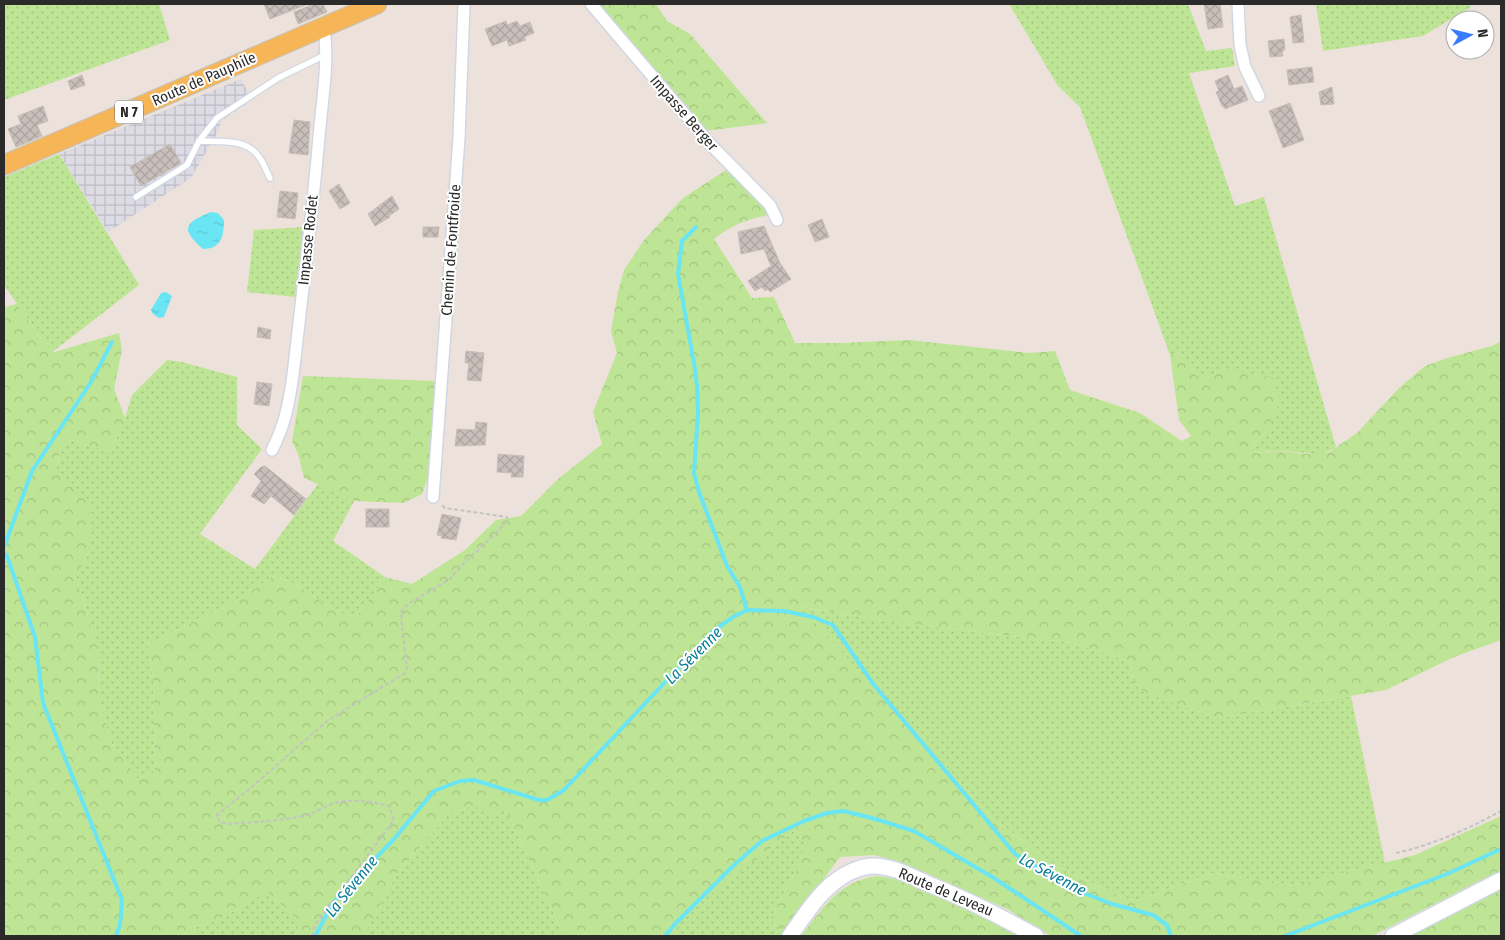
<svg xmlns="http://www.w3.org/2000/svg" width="1505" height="940" viewBox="0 0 1505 940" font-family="'Fira Sans Condensed',sans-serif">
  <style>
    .industrial { fill: url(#industrial-grid) }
    .grass { fill: url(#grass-dots) }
    .forest { fill: url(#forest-crowns) }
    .water { fill: url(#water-ripples) }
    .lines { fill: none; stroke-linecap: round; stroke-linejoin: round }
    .stream { stroke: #6ae5f3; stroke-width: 4 }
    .building { fill: url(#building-cross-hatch); stroke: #c8beb5 }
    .service-casing { stroke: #d0d7e3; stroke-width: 8 }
    .minor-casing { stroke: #d0d7e3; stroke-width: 14 }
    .tertiary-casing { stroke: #d0d7e3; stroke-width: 18 }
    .primary-casing { stroke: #c3c3c3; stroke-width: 21 }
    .path { stroke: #c3c3c3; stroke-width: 2; stroke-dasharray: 4 2.5; stroke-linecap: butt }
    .service { stroke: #fff; stroke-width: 5.5 }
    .minor { stroke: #fff; stroke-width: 11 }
    .tertiary { stroke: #fff; stroke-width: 15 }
    .primary { stroke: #f6b657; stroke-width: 19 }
    .labels { text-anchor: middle; stroke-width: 4; stroke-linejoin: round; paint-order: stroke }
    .shield { fill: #fff; stroke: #6a6a6a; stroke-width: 1 }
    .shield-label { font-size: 14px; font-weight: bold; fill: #2a2a2a }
    .street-label { font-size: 15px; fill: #2a2a2a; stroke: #fff }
    .water-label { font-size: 16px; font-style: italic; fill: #087e98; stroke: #fff }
  </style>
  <defs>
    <pattern id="industrial-grid" width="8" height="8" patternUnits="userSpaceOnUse" patternTransform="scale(1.25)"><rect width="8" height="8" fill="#dddce5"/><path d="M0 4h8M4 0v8" fill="none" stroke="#bebdc5"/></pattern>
    <pattern id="grass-dots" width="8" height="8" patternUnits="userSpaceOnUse" patternTransform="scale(1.25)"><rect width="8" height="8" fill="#bee595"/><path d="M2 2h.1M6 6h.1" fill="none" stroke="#a3c581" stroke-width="1.8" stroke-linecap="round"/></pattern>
    <pattern id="forest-crowns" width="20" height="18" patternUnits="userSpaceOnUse" patternTransform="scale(1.25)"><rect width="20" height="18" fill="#bee595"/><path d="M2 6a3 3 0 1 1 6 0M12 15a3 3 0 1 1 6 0" fill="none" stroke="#a3c581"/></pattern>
    <pattern id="water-ripples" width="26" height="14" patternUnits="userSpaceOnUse" patternTransform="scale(1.25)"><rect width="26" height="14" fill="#6ae5f3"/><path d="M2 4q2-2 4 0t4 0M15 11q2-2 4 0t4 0" fill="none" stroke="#5cc5d0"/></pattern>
    <pattern id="building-cross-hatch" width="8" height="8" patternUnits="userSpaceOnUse" patternTransform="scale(1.25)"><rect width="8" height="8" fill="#c8bfbb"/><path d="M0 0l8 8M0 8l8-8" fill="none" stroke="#aca4a1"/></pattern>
  </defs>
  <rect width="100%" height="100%" fill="#ede2db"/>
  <polygon class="industrial" points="241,79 252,100 221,121 219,130 191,178 108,232 59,154"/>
  <g class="grass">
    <polygon points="4,4 159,4 170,40 4,100"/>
    <path d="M1009,4H1188L1206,51L1232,48L1235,66L1189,73L1235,206L1264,197L1336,447C1319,459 1300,451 1281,451C1273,451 1264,452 1256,453L1254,443L1267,432L1227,369L1199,380L1182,354L1170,355L1080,107L1058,86Z"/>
    <polygon points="1316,4 1469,4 1471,7 1423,36 1323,51"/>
    <polygon points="59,154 139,285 51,353 4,285 4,177"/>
    <polygon points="305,227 295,297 247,292 254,230"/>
    <polygon points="167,360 182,362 237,377 237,425 262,449 200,534 255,569 318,484 354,501 333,541 385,577 356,619 331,608 297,585 274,576 236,601 147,645 153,678 155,770 138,779 112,744 99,700 98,649 76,577 88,554 56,469 64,439 111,451 125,418 132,395"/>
    <polygon points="800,607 893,622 1072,643 1130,661 1134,683 1144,692 1217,718 1351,696 1385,863 1292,886 1212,873 1134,902 1056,866 992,817"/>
    <polygon points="474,805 506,810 564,936 363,936 398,872 449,814"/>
    <polygon points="795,830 806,844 796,871 770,919 783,934 781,936 676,936 678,930 678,918"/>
    <path d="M267,891L298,920L299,936H193L195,927C222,921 244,905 267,891Z"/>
  </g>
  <g class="forest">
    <polygon points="598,4 656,4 667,21 690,34 767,123 705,131"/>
    <path d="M726,170L761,202L769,215C747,219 731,225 714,239L752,298L774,297L795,343H841L909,340L1029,353L1055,351L1070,390L1140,413L1182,441L1191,436L1179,420L1170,355L1182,354L1199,380L1227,369L1273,378L1280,402L1267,432L1254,443L1256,453L1281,451L1304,454L1329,452L1357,433L1400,387L1425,366L1447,358L1492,346L1501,341V640L1454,657L1386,690L1217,718L1144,692L1134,683L1130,661L1072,643L893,622L801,607L992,817L1056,866L1134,902L1212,873L1292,886L1415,855L1501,816V872L1481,880L1372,936H1051L1007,909L901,862L874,855L840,857L783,934L770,919L796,871L806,844L795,830L679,918L678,930L676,936H564L506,810L488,816L474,805L449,814L398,872L363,936H299L298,920L267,891C244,905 222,921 195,927L193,936H4V307L17,304L51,353L119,333L122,350L114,389L125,418L111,451L64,439L56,468L85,497L90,507L88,554L76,577L98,649L99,700L112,744L138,779L155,770L153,678L147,645L236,601L274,576L297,585L331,608L356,618L385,577L412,584L465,550L496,520L521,516L558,479L602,444L593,412L617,353L611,331L618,292L624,270L644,240L683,198Z"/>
    <polygon points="303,376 437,381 429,475 422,494 404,503 354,501 304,478 298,454 292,441"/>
    <path d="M876,876C904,878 927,890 952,902C976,913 999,924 1021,936H801C823,908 838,882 876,876Z"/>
    <polygon points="1501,889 1501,936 1407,936 1494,892"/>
  </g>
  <g class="water">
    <path d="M211,212L218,213L224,220C224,236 221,249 203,249C180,229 184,223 211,212Z"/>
    <polygon points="166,292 172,296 164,317 159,318 153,314 151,310 161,293"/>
  </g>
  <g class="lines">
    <g class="stream">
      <polyline points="696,227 682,241 678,274 695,369 697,386 698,412 694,473 699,492 727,566 740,587 747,610"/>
      <polyline points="4,547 32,471 91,382 112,342"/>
      <polyline points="4,553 7,556 35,637 43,703 122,900 120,925 116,936"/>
      <polyline points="315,936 333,903 393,840 434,791 460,781 474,780 539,800 547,800 564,790 712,632 733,617 747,610 784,611 813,617 833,625 874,685 1015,854 1076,890 1112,904 1153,915 1167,925 1171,936"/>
      <polyline points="665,936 675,924 735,864 762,841 804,821 827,813 843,811 872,818 914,831 994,878 1081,936"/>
      <polyline points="1285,936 1447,874 1501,849"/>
    </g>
  </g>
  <g class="building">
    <polygon points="264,4 308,4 270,19"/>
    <polygon points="314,4 323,4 327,12 298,24 294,12"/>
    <polygon points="1204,4 1220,4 1223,27 1208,29"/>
    <polygon points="1301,15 1304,42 1293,43 1290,17"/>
    <polygon points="506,21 507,25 517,21 520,26 530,22 534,33 524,37 526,40 509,46 507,40 492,46 485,29"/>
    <polygon points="1284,39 1285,50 1282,51 1283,56 1270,57 1268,41"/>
    <polygon points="1312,67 1314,82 1289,85 1287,70"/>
    <polygon points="82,75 85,85 71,90 68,81"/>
    <polygon points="1228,75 1234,89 1242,86 1248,100 1225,109 1223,106 1222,106 1216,92 1219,91 1215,81"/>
    <polygon points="1332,87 1334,104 1321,105 1319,92"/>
    <polygon points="1290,103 1304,140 1283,148 1269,111"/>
    <polygon points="43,106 48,121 37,125 42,136 16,147 8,129 21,124 18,116"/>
    <polygon points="294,120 310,122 308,155 289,153"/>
    <polygon points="170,144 181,163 141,186 130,167"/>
    <polygon points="339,184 350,203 340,209 329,191"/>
    <polygon points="280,191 298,193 295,219 277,217"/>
    <polygon points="392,196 399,209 389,216 390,217 375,226 368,214"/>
    <polygon points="822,219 829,237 815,242 808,225"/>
    <polygon points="764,226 780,263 791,279 770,292 768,289 765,291 762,287 755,291 748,281 771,266 764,249 741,254 738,232"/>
    <polygon points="423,227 439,227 438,237 423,237"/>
    <polygon points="258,327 271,330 270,339 257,337"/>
    <polygon points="466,351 484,353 481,381 467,380 469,363 465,363"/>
    <polygon points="257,382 272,384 269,406 254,404"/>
    <polygon points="476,422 487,423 485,445 455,446 457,429 475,430"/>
    <polygon points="498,454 524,456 523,477 511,477 512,473 497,472"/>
    <polygon points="265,466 306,499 294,515 271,496 264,504 251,496 261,481 254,474 261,467"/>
    <rect x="366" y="509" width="23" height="18"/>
    <polygon points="442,514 461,518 456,540 441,538 442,536 437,535"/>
  </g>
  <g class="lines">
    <defs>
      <g id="service">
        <path d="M199,141C219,142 247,138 259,157C264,163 266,171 270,178"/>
        <polyline points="136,197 187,165 199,141 217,118 278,78 325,55"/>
      </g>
      <g id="minor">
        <polyline points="591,4 711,145 770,205 777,220"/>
        <polyline points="1238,4 1240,45 1245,67 1259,96"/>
        <path d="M272,450C285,425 289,403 293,375C302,296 312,216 319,137C322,101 329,63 324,27"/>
        <polyline points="433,497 459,138 464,4"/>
      </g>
      <g id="tertiary">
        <path d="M790,936C805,915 820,890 843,876C851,871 862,867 871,866C890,865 909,875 926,883C964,898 1000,916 1036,936"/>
        <polyline points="1393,936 1501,880"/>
      </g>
      <polyline id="primary" points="4,165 377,4"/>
    </defs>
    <use href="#service" class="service-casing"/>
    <use href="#minor" class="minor-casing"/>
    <use href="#tertiary" class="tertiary-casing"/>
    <use href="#primary" class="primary-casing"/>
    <g class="path">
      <path d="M1396,853C1433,845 1468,829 1501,811"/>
      <path d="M312,936L315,925L394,820L389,806C374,802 355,799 339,802C326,804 316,814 303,816C279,821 254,822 229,824L220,822L216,816L253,786L327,721L405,673L407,668L402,626L401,612L408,604L450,579L460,567L507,522V517L445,508L442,505"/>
    </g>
    <use href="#service" class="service"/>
    <use href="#minor" class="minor"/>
    <use href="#tertiary" class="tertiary"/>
    <use href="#primary" class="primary"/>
  </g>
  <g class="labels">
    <rect class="shield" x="115" y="100.5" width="28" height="23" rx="4"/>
    <g class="shield-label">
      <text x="129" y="117">N 7</text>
    </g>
    <g class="street-label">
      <text transform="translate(204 79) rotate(-24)" y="5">Route de Pauphile</text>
      <text transform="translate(684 113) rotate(49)" y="5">Impasse Berger</text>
      <text transform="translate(308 240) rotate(-84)" y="5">Impasse Rodet</text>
      <text transform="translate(451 250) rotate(-86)" y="5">Chemin de Fontfroide</text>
      <text transform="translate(946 892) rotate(23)" y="5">Route de Leveau</text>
    </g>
    <g class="water-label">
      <text transform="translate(693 655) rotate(-45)" y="6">La Sévenne</text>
      <text transform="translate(1053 874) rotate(28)" y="6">La Sévenne</text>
      <text transform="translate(351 886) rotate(-51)" y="6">La Sévenne</text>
    </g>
  </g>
  <rect width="1505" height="940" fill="none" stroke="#2a2a2a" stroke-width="10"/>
  <g transform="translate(1470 35) rotate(83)"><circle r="24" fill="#ffffff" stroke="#aaaaaa"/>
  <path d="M0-4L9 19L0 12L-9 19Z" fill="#357cff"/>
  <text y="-8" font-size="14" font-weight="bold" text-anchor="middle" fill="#2a2a2a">N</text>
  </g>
</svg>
